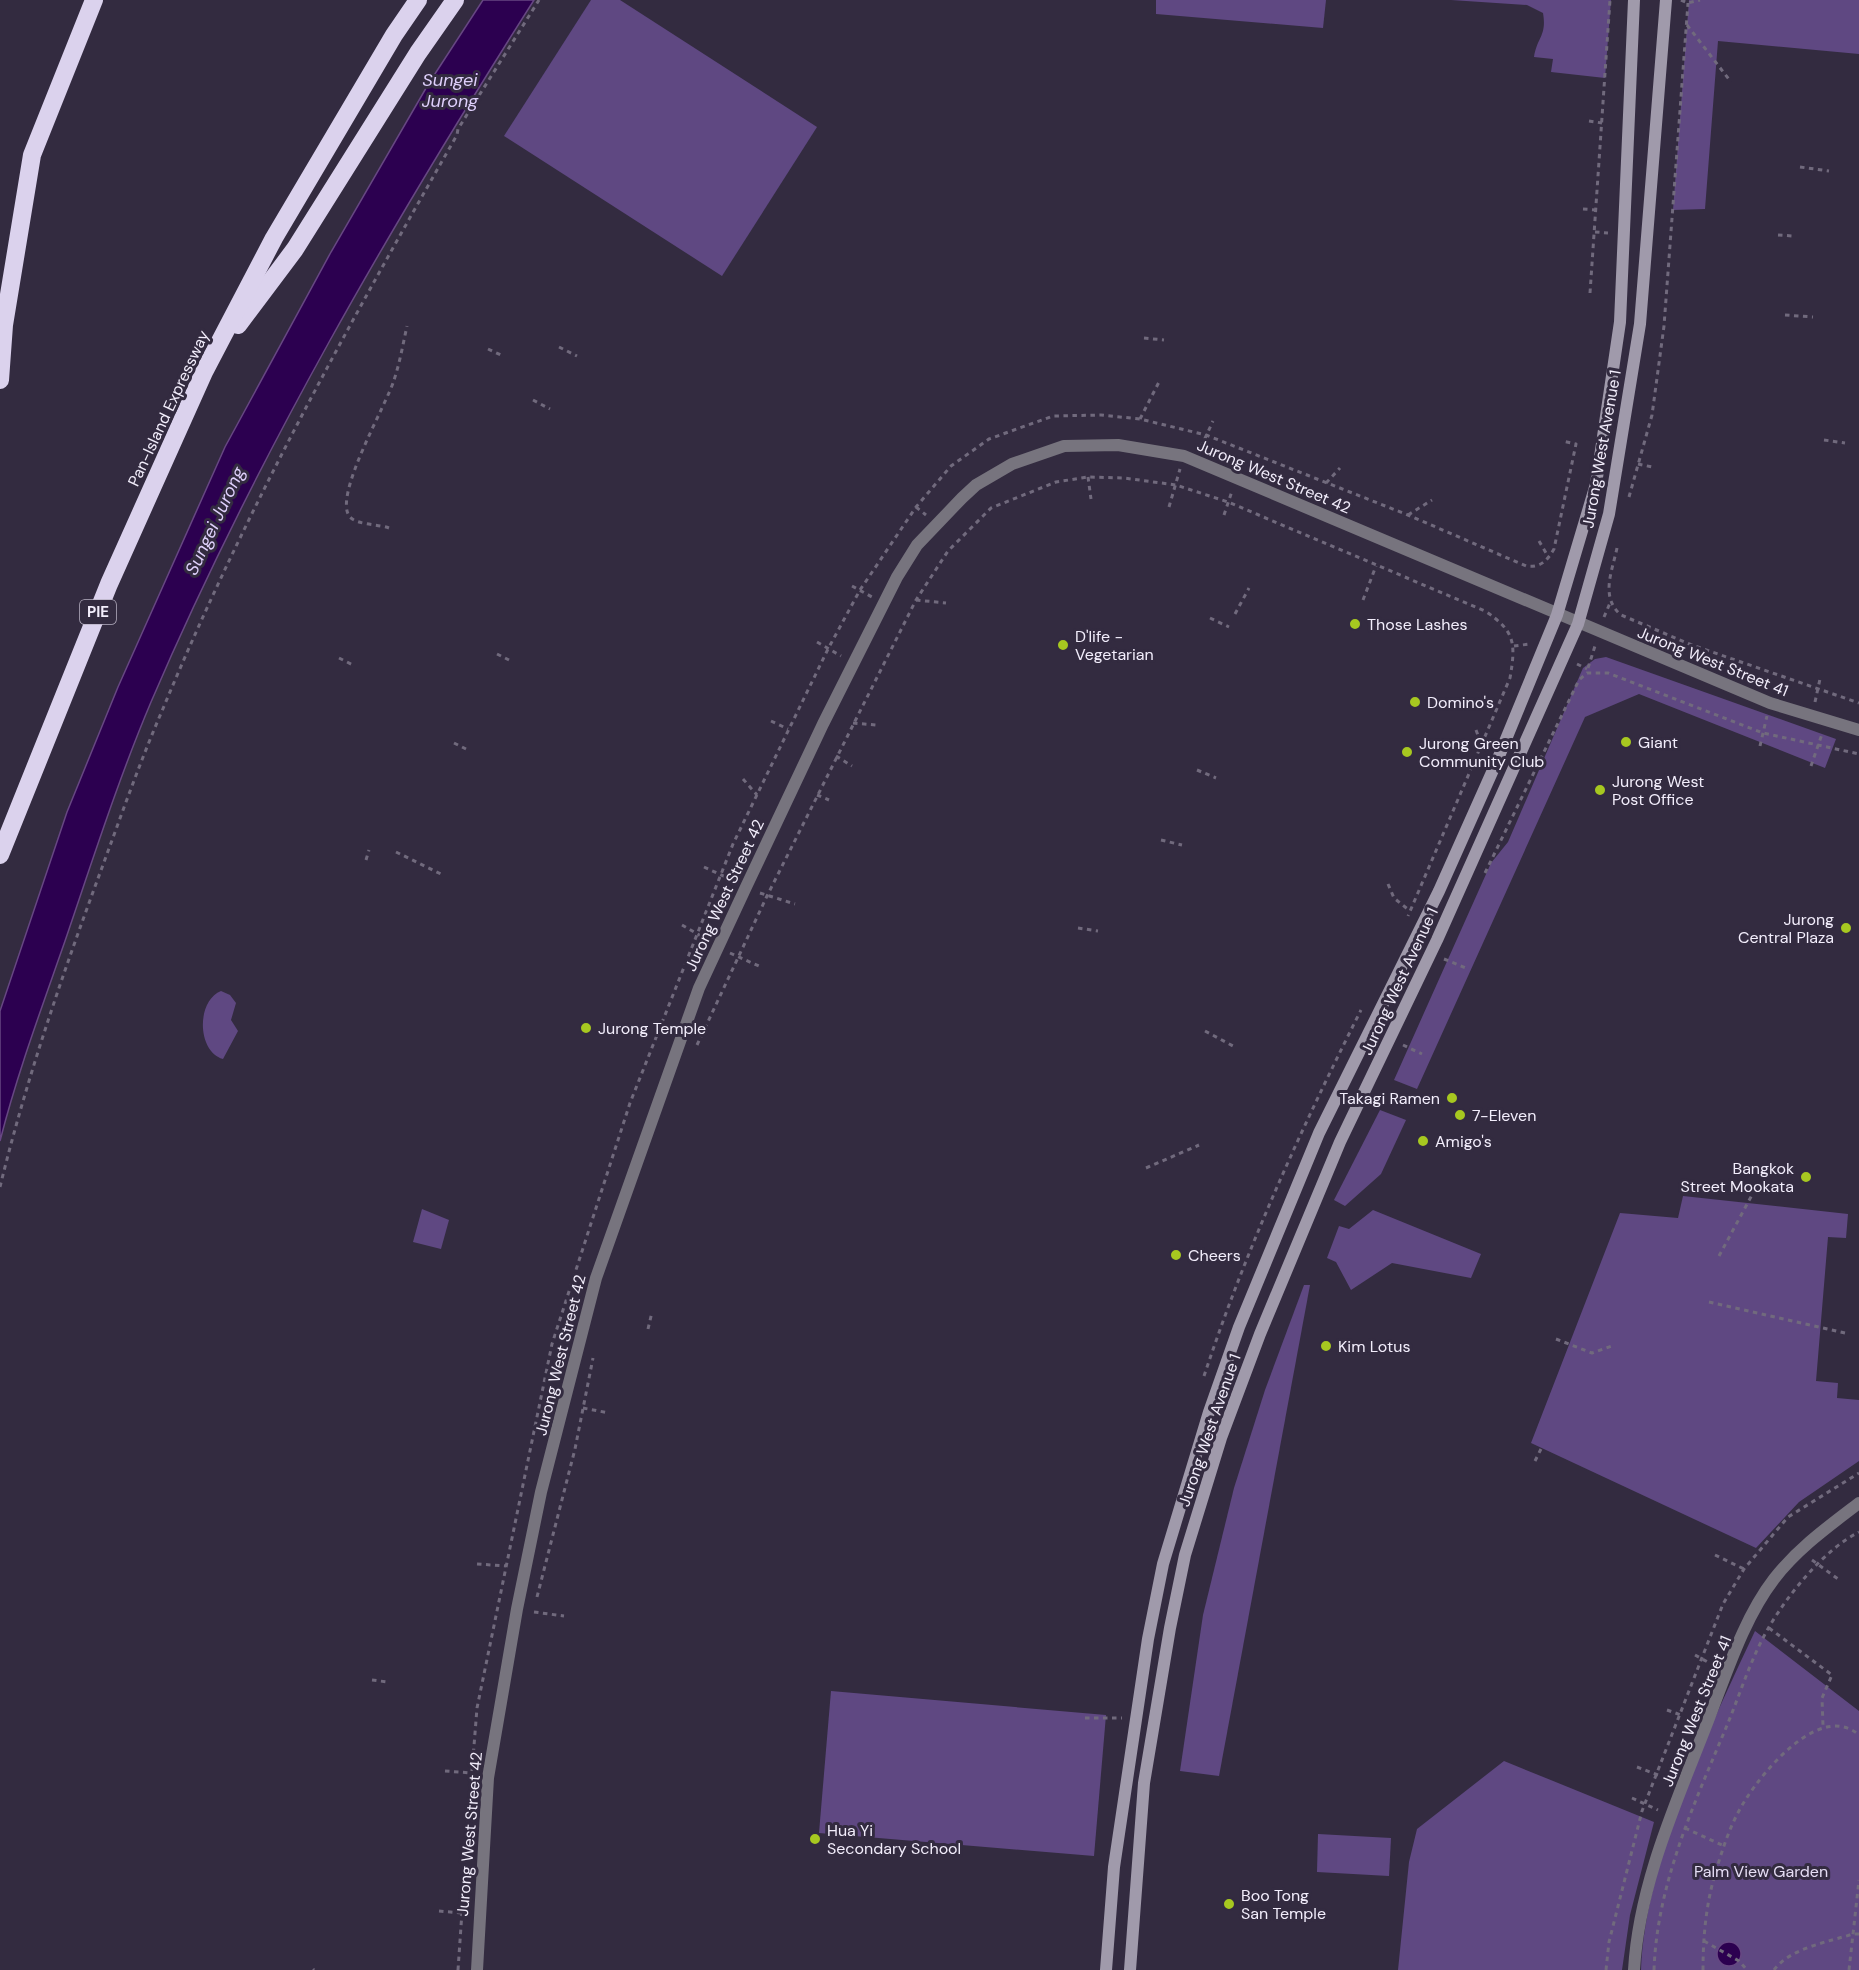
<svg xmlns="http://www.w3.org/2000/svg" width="1859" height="1970" viewBox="0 0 1859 1970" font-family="'DM Sans',sans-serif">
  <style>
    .green { fill: #5f4882 }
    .water { fill: #2c0050; stroke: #674783; stroke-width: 1.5 }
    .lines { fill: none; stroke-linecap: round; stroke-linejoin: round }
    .path { stroke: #716a7d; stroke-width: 3; stroke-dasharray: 4.5 4.5; stroke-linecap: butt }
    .street { stroke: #77747e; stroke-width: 12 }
    .secondary { stroke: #a09aab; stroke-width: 12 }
    .highway { stroke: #dbd2ed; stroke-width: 18 }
    .poi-dot { fill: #a7c820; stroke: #332b40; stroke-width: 2 }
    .labels { text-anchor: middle; stroke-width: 6; stroke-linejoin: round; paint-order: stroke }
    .shield { fill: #332b40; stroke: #b9b3c3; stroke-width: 1.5 }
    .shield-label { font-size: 15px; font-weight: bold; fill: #f2edfb }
    .street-label { font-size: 16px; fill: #f2edfb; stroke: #332b40 }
    .poi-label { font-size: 16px; fill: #f2edfb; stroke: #332b40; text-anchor: start }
    .park-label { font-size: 16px; fill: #e5ddf4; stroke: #332b40 }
    .water-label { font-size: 18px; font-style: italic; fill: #dfd0fc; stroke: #332b40 }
  </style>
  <rect width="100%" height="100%" fill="#332b40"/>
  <g class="green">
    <polygon points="591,0 620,0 817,127 722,276 504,136"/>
    <polygon points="1156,0 1326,0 1323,28 1156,14"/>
    <path d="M1451,0H1611L1605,78L1551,72L1553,59L1534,57C1537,37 1547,36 1543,13L1527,5Z"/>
    <polygon points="1689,0 1859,0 1859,54 1718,41 1705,209 1673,210"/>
    <polygon points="1606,657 1836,739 1825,768 1639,694 1585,717 1417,1089 1394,1080 1491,863 1508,842 1583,668 1595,659"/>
    <path d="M221,991L230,995L236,1003L231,1020L238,1031L223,1059C197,1052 196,1001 221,991Z"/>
    <polygon points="1380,1110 1406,1120 1381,1174 1345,1206 1334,1200"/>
    <polygon points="1683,1196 1848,1214 1846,1238 1828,1237 1816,1381 1838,1383 1837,1398 1859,1400 1859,1461 1799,1502 1756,1548 1531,1443 1620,1213 1678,1218"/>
    <polygon points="422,1209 449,1220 441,1249 413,1242"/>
    <polygon points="1373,1210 1481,1254 1471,1278 1392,1263 1351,1290 1336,1262 1327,1258 1339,1226 1349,1229"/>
    <polygon points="1304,1285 1310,1285 1219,1776 1180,1771 1203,1615 1234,1488 1265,1390"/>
    <path d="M1755,1631L1859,1711V1970H1641C1645,1862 1709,1729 1755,1631Z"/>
    <polygon points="831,1691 1106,1715 1094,1856 819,1833"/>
    <polygon points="1504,1761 1654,1822 1630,1915 1622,1970 1398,1970 1409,1862 1417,1829"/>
    <polygon points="1318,1834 1391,1838 1389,1876 1317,1872"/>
  </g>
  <g class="water">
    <path d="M483,0H534C391,225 256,457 151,702C118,780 92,862 65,941C42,1007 17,1074 0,1141V1011L67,812L118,687L225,447L331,252L429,83Z"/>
    <circle cx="1729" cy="1954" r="12"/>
  </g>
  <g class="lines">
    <g class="path">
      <polyline points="1681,0 1688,3 1700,0"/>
      <polyline points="1687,25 1731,82"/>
      <polyline points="1589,121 1602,123"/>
      <polyline points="1800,167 1829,171"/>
      <polyline points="1583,209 1596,210"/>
      <polyline points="1595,232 1608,233"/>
      <polyline points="1778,235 1793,236"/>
      <polyline points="1590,293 1610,0"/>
      <polyline points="1785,315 1813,317"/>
      <polyline points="1144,338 1164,340"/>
      <polyline points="559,347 577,356"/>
      <polyline points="488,349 503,356"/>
      <polyline points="533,400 550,409"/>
      <polyline points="1140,419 1160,380"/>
      <polyline points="1824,440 1845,443"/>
      <polyline points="1201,447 1213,421"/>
      <polyline points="1638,464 1652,467"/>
      <polyline points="1088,477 1091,499"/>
      <polyline points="1326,483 1340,468"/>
      <polyline points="1629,497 1652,415 1664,326 1688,3"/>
      <polyline points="916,507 926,515"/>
      <polyline points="1169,507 1180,469"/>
      <polyline points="1224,515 1232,491"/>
      <polyline points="1408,515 1432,500"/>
      <path d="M389,528C378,524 357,525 350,517C332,497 387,404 394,380C400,362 403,344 407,326"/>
      <polyline points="1539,541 1549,558"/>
      <path d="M1617,548C1612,572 1600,597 1621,615L1692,645L1859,703"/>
      <polyline points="852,586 872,597"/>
      <polyline points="916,600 946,603"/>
      <polyline points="1363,600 1376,566"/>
      <polyline points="1235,614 1249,588"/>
      <polyline points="1604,617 1610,603"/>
      <polyline points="1210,618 1229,627"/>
      <polyline points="817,642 841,656"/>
      <polyline points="1514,646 1530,644"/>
      <polyline points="497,654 509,660"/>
      <polyline points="339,658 353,665"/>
      <polyline points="1577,664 1587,669"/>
      <polyline points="1588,668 1595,646"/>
      <polyline points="1815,702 1820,679"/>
      <polyline points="771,721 788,729"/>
      <polyline points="853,723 876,725"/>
      <polyline points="1476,730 1481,743"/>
      <polyline points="454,743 466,749"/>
      <polyline points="1760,746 1767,716"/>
      <polyline points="836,756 852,766"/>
      <polyline points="1811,766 1822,734"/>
      <polyline points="1197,770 1216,778"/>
      <polyline points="743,779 757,795"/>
      <polyline points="817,795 829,800"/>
      <polyline points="1161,840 1182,845"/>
      <polyline points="396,852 443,875"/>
      <polyline points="366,860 369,850"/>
      <polyline points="704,867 732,880"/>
      <polyline points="1485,873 1579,680 1587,673 1608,673 1763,733 1859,754"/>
      <polyline points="1388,884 1394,898 1410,911"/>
      <polyline points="760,893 795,904"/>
      <polyline points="682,925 706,939"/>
      <polyline points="1078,928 1098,931"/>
      <polyline points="730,953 761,967"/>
      <polyline points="1444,959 1466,968"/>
      <polyline points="1205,1031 1233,1046"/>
      <path d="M697,1045L767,896L916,600L948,551L991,508L1056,482L1088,477L1124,478L1176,485L1228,502L1485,611C1515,631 1516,643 1510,678L1408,916"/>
      <polyline points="1403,1045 1422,1054"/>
      <polyline points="1146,1168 1199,1145"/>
      <path d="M0,1187C26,1080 62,976 100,873C120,819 139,764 162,711C245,511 350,322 457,135L458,129L539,0"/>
      <polyline points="1719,1256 1759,1182"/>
      <polyline points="1709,1302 1849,1334"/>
      <polyline points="648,1329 652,1312"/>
      <polyline points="1556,1339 1592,1353 1612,1346"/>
      <path d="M1204,1376C1246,1249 1301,1129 1361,1010"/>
      <polyline points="583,1408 609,1413"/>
      <polyline points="1535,1461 1541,1449"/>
      <polyline points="1715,1555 1744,1569"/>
      <polyline points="1812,1560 1838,1579"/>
      <polyline points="477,1564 506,1566"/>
      <polyline points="537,1597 575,1449 593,1358"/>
      <polyline points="534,1612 564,1616"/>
      <polyline points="1769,1628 1832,1675 1822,1698 1823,1726"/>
      <polyline points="1695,1655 1713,1665"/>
      <polyline points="372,1680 388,1682"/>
      <polyline points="1667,1710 1681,1715"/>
      <polyline points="1085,1718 1122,1718"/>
      <polyline points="1637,1767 1658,1775"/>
      <polyline points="445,1771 472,1773"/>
      <path d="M472,1771L477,1708L552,1344L630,1103L733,844L828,649L860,590L916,507L951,466L989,439L1053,416L1101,415L1140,419L1206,435L1408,515L1526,566C1540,568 1547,561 1554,549L1576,444L1562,441"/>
      <polyline points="1632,1798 1658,1810"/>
      <polyline points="1685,1828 1724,1846"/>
      <polyline points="439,1911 462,1913"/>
      <polyline points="1704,1941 1739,1961 1747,1970"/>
      <polyline points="313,1969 314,1970"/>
      <polyline points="458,1970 470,1795"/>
      <polyline points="1606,1970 1609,1942 1642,1811 1723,1604 1744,1569 1788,1517 1859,1473"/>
      <path d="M1654,1970C1657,1883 1695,1802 1728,1723C1741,1691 1752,1656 1769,1627C1789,1593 1825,1549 1859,1532"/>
      <path d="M1703,1970C1703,1937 1706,1903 1716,1871C1723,1847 1732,1820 1746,1799C1765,1769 1821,1702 1859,1735"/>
      <path d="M1774,1970C1790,1948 1828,1942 1853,1934H1859"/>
      <polyline points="1849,1970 1859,1880"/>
    </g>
    <g class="street">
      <polyline points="477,1970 488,1778 517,1609 541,1492 596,1278 699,988 746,887 823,724 897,577 917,545 962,498 976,485 1012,464 1064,446 1118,445 1184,456 1770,703 1859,730"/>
      <path d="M1634,1970C1639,1882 1678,1799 1709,1718C1727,1672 1744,1618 1774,1579C1798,1548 1829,1526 1859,1503"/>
    </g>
    <g class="secondary">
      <polyline points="1106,1970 1114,1867 1148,1639 1163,1564 1209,1412 1239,1327 1319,1133 1439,891 1497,761 1557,615 1596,484 1620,322 1634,0"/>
      <polyline points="1130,1970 1144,1783 1170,1628 1185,1555 1221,1438 1260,1334 1340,1142 1437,940 1578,624 1609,514 1640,324 1666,0"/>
    </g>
    <g class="highway">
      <polyline points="238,325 295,249 418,53 455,0"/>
      <polyline points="0,380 4,325 32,155 94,0"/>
      <polyline points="0,855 109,584 204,372 274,238 394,35 418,0"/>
    </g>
  </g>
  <g class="poi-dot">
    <circle cx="1355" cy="624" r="6"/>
    <circle cx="1063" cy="645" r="6"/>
    <circle cx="1415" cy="702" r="6"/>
    <circle cx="1626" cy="742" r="6"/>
    <circle cx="1407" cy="752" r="6"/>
    <circle cx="1600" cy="790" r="6"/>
    <circle cx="1846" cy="928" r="6"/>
    <circle cx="586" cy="1028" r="6"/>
    <circle cx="1452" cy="1098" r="6"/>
    <circle cx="1460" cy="1115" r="6"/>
    <circle cx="1423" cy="1141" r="6"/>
    <circle cx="1806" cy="1177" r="6"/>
    <circle cx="1176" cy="1255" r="6"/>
    <circle cx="1326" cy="1346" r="6"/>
    <circle cx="815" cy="1839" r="6"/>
    <circle cx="1229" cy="1904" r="6"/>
  </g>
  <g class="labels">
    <rect class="shield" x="80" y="600" width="36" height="24" rx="4.5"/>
    <g class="shield-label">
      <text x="98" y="617">PIE</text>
    </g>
    <g class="street-label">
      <text transform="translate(168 408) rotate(-65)" y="6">Pan-Island Expressway</text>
      <text transform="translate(1601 449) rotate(-80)" y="6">Jurong West Avenue 1</text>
      <text transform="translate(1274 476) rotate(23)" y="6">Jurong West Street 42</text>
      <text transform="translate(1713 661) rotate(22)" y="6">Jurong West Street 41</text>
      <text transform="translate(724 895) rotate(-65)" y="6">Jurong West Street 42</text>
      <text transform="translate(1399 981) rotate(-65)" y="6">Jurong West Avenue 1</text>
      <text transform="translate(560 1355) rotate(-76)" y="6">Jurong West Street 42</text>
      <text transform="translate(1209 1430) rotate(-71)" y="6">Jurong West Avenue 1</text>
      <text transform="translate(1696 1711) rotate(-68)" y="6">Jurong West Street 41</text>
      <text transform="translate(469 1834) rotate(-85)" y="6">Jurong West Street 42</text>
    </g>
    <g class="poi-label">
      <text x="1367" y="630">Those Lashes</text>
      <text x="1075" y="642">D'life -<tspan x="1075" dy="18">Vegetarian</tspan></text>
      <text x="1427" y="708">Domino's</text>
      <text x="1638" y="748">Giant</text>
      <text x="1419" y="749">Jurong Green<tspan x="1419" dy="18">Community Club</tspan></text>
      <text x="1612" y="787">Jurong West<tspan x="1612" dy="18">Post Office</tspan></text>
      <text x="1834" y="925" text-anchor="end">Jurong<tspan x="1834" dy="18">Central Plaza</tspan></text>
      <text x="598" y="1034">Jurong Temple</text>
      <text x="1440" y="1104" text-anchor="end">Takagi Ramen</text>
      <text x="1472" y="1121">7-Eleven</text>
      <text x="1435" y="1147">Amigo's</text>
      <text x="1794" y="1174" text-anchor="end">Bangkok<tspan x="1794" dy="18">Street Mookata</tspan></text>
      <text x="1188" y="1261">Cheers</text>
      <text x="1338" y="1352">Kim Lotus</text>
      <text x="827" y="1836">Hua Yi<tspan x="827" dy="18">Secondary School</tspan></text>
      <text x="1241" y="1901">Boo Tong<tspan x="1241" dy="18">San Temple</tspan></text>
    </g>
    <g class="park-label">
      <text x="1761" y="1877">Palm View Garden</text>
    </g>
    <g class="water-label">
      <text x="450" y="86">Sungei<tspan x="450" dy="21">Jurong</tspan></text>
      <text transform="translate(215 521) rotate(-65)" y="6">Sungei Jurong</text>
    </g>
  </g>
</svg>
